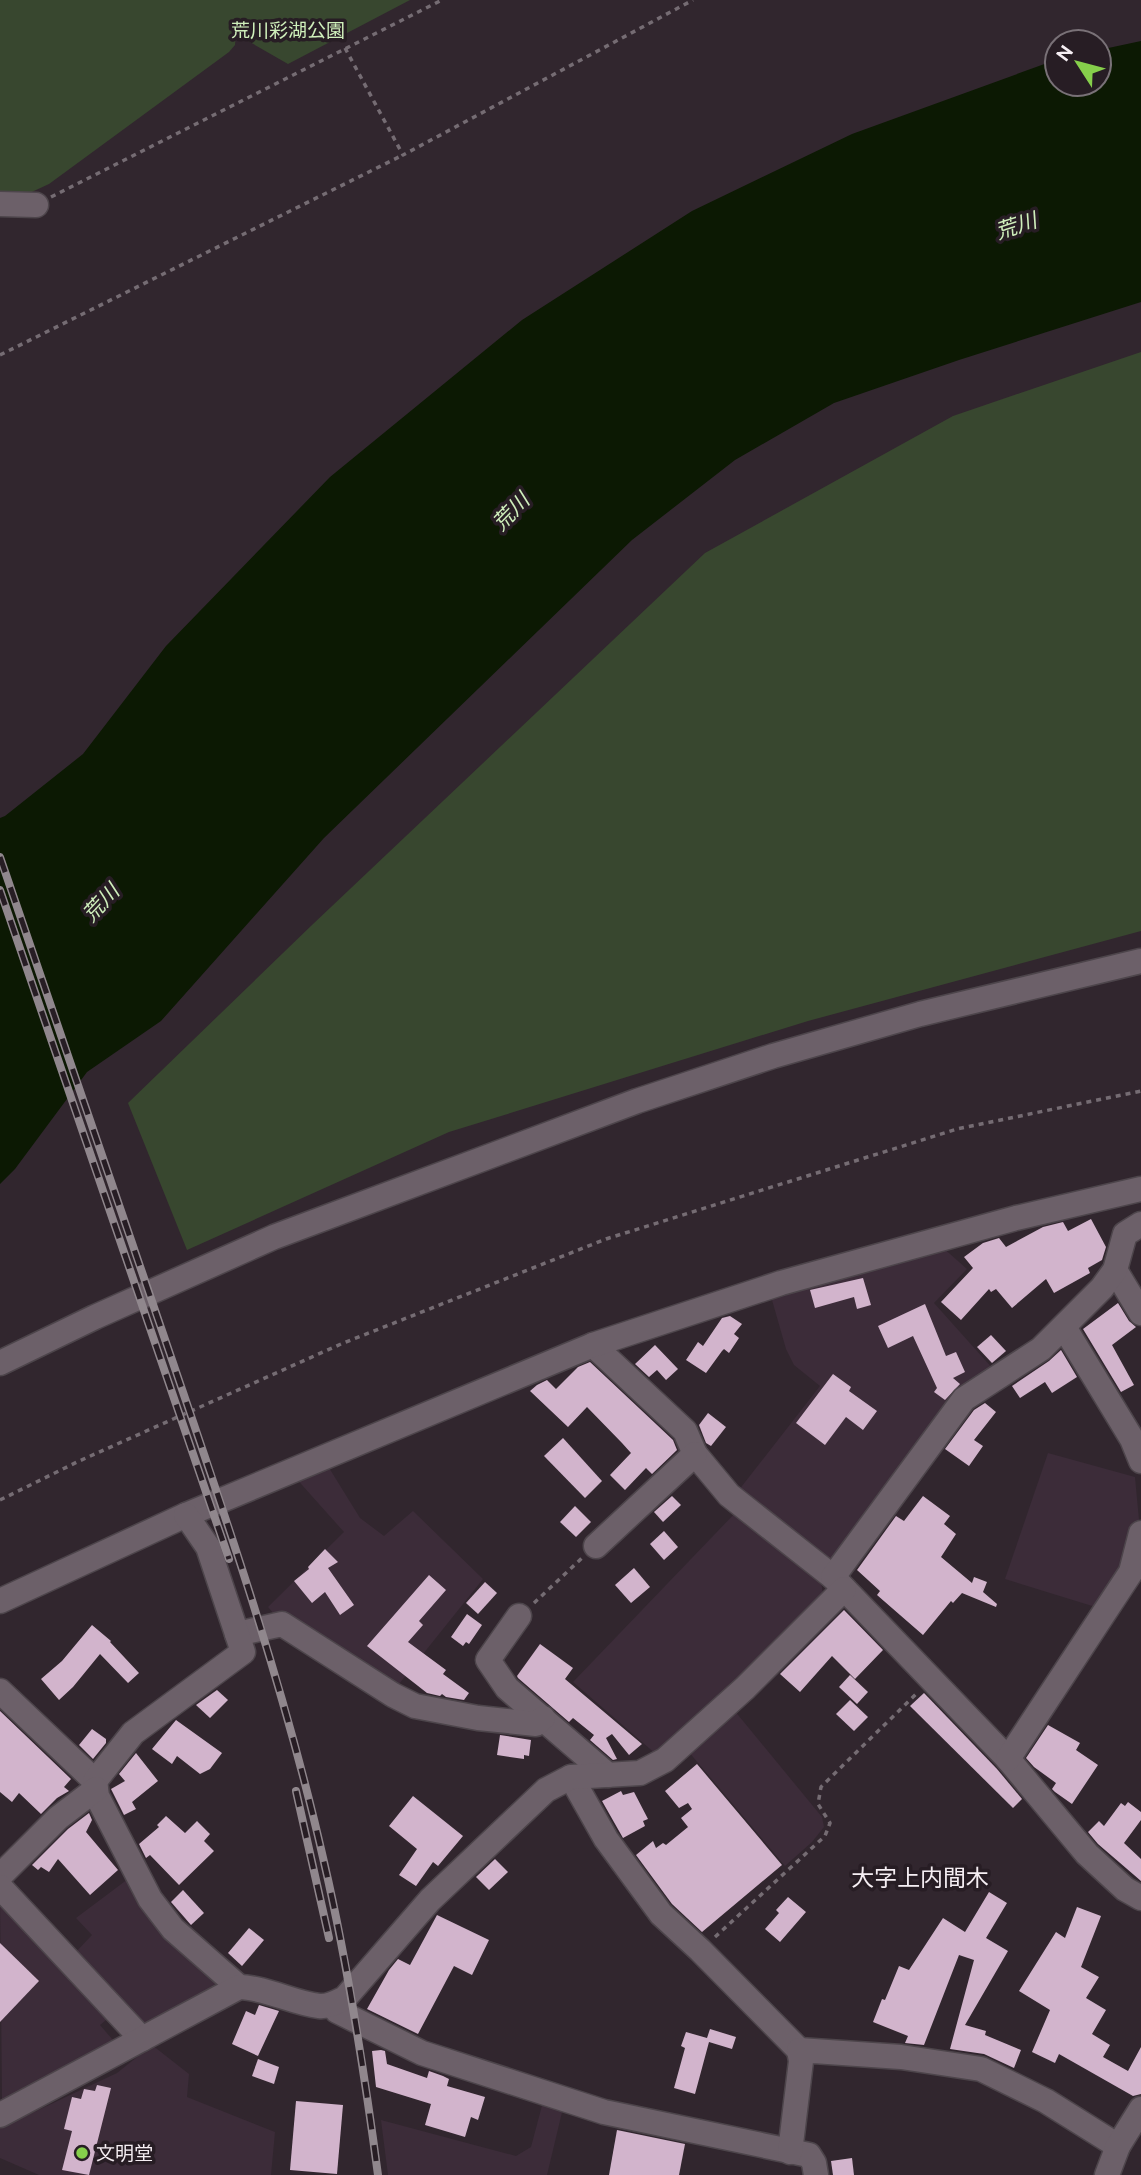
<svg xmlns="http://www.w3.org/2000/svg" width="1141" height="2175" viewBox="0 0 1141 2175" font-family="Ubuntu,'Noto Sans JP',sans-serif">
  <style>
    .built { fill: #3c2c39 }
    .green { fill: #38472f }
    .water { fill: #0c1903 }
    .building { fill: #d2b4cc }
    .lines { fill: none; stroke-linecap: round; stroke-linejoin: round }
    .minor-casing { stroke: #4d454b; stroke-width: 27 }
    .path { stroke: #756c73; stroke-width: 3.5; stroke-dasharray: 5 5; stroke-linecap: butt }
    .minor { stroke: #6c6069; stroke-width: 24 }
    .rail-casing { stroke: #90878d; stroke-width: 8 }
    .rail { stroke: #271d24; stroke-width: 5; stroke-dasharray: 16; stroke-linecap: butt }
    .poi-dot { fill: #86cf4b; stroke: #271d24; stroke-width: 2.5 }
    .labels { text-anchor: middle; stroke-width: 7; stroke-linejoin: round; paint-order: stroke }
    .park-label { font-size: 19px; fill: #cfefbb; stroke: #271d24 }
    .poi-label { font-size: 19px; fill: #f5eef3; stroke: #271d24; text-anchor: start }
    .water-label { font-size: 21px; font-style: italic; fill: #cfefbc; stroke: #271d24 }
    .quarter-label { font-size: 23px; fill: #f5eef3; stroke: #271d24 }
  </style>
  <rect width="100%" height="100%" fill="#31262e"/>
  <g class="built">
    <polygon points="941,1246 967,1269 934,1303 994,1370 831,1569 735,1495 820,1386 794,1365 786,1349 770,1293"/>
    <polygon points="1048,1453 1135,1477 1139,1520 1126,1569 1102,1609 1005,1579"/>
    <polygon points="326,1463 360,1518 384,1536 413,1511 483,1579 395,1689 275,1615 268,1607 344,1532 294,1476"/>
    <polygon points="738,1510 821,1581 823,1595 657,1755 573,1682"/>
    <polygon points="734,1710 822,1817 824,1827 812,1842 785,1866 688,1751"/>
    <polygon points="132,1876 222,1980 142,2031 76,1952 92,1935 76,1918"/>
    <polygon points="0,1893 112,2015 100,2025 118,2046 2,2100"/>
    <polygon points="152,2045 189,2074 187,2097 275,2132 271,2175 39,2175 0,2158 0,2128 117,2073"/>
    <polygon points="544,2098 564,2104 547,2175 388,2175 381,2120 516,2156 531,2147"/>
  </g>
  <g class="green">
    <polygon points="0,0 410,0 288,64 236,34 235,45 229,52 49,184 23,196 0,198"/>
    <polygon points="1141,352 1141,931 808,1021 449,1132 187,1250 128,1103 312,925 705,553 953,416"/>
  </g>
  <polygon class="water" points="1141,41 1141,302 959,360 834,403 735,460 632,540 324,838 161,1021 87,1072 15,1169 0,1184 0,818 5,816 83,754 166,646 330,477 522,320 692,211 852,134 1050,62 1057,60 1057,84 1099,84 1099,50"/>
  <g class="building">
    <polygon points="1091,1219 1106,1247 1102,1260 1088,1268 1090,1273 1054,1293 1046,1279 1012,1308 996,1289 991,1292 989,1289 961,1320 941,1302 973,1268 964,1257 983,1243 999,1238 1006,1247 1043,1227 1063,1222 1068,1231"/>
    <polygon points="863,1278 871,1305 857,1309 854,1297 815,1308 810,1290"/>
    <polygon points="1118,1303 1129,1321 1136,1327 1112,1345 1134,1385 1121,1392 1083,1329"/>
    <polygon points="925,1304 946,1356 956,1352 965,1372 953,1378 960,1384 945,1400 934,1392 937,1388 913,1336 888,1348 878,1326"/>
    <polygon points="730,1316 742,1324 734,1334 739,1338 729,1353 724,1349 722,1351 706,1373 686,1360 698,1342 703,1346 722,1318"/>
    <polygon points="991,1335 1006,1351 992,1363 977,1347"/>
    <polygon points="655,1345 678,1369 666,1380 657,1370 649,1377 635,1364"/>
    <polygon points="1061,1350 1077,1377 1052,1393 1045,1382 1020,1398 1012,1386 1049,1361"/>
    <polygon points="590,1362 673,1440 677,1450 652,1474 646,1468 625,1490 610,1475 631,1453 622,1443 587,1407 568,1427 530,1391 537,1385 547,1380 556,1389 578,1367"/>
    <polygon points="833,1374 851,1387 849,1391 877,1411 863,1430 846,1417 825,1445 796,1423"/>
    <polygon points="985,1403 996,1412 974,1440 983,1446 969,1466 945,1449 974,1410"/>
    <polygon points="708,1413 726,1427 711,1446 706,1443 699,1425"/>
    <polygon points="563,1438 602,1481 585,1498 544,1456"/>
    <polygon points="672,1496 681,1505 663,1522 654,1512"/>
    <polygon points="923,1496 950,1516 944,1524 956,1534 941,1557 972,1583 974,1577 987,1582 983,1592 997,1604 996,1607 962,1593 953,1603 951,1601 923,1635 877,1595 880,1591 857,1570 896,1516 904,1521"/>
    <polygon points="575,1506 591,1522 576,1537 560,1522"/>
    <polygon points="664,1531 678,1547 664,1560 650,1544"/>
    <polygon points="325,1549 338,1562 328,1568 354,1605 340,1615 325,1592 312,1603 294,1581 309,1569 308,1567"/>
    <polygon points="634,1568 650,1587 631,1603 615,1585"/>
    <polygon points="429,1575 446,1590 419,1621 423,1625 408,1642 446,1670 443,1674 469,1693 464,1700 446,1697 442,1694 440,1696 427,1693 367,1646"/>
    <polygon points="485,1582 497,1593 478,1614 466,1603"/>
    <polygon points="844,1610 883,1650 855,1679 832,1656 800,1692 780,1674"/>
    <polygon points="467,1614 482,1625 469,1644 466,1642 463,1646 451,1637"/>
    <polygon points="92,1625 111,1641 110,1642 139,1673 128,1683 100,1654 73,1687 59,1700 41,1679 62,1661"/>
    <polygon points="540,1644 573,1668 565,1679 642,1744 629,1755 612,1734 606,1738 617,1759 613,1760 590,1740 594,1735 573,1718 569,1722 518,1678 517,1676"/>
    <polygon points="850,1675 868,1692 857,1704 839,1687"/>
    <polygon points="217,1690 228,1700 210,1718 196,1705"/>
    <polygon points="924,1693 997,1769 1022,1799 1013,1808 910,1706"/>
    <polygon points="850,1700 868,1717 854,1731 836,1714"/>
    <polygon points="0,1711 71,1779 64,1787 69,1791 57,1798 41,1814 19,1793 12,1802 0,1792"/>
    <polygon points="176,1720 222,1753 210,1769 200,1774 177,1756 172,1764 152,1749"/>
    <polygon points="1048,1725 1080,1743 1076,1750 1098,1765 1072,1804 1055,1792 1052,1789 1056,1783 1034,1767 1026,1758"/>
    <polygon points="92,1729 106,1739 106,1743 93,1759 79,1745"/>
    <polygon points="500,1735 531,1740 529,1756 524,1755 524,1759 497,1755"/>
    <polygon points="136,1753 158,1781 132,1802 136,1809 124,1815 111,1789 125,1781 119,1774"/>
    <polygon points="697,1764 782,1865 702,1932 672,1904 636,1855 653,1841 656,1848 663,1843 666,1845 688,1827 681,1818 692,1809 688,1803 679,1808 665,1791"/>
    <polygon points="621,1791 623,1795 634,1792 648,1819 643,1821 645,1826 623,1838 602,1801"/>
    <polygon points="413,1796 463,1836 438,1866 433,1862 416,1886 399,1875 417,1849 389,1826"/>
    <polygon points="1128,1802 1141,1812 1141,1820 1124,1843 1141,1859 1141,1881 1098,1844 1088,1832 1099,1821 1104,1826 1121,1803 1125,1806"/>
    <polygon points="89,1813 92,1820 86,1832 118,1870 90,1895 58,1859 49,1872 41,1867 38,1870 32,1865 68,1829"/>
    <polygon points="166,1816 185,1833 197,1821 210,1834 204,1841 214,1851 179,1885 150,1855 146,1858 139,1844 159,1827 157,1825"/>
    <polygon points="495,1859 508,1872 489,1890 476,1877"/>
    <polygon points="183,1890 204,1913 191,1925 171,1902"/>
    <polygon points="989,1892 1007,1903 986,1938 1008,1951 965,2025 986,2031 985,2035 1021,2050 1014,2068 984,2054 950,2049 974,1960 959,1955 924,2045 905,2043 908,2036 873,2022 882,1999 885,2000 899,1966 909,1970 943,1918 965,1932"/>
    <polygon points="788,1897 806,1912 780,1942 765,1929 779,1913 776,1910"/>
    <polygon points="1077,1907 1101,1916 1081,1967 1099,1977 1086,1998 1106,2010 1092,2034 1110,2045 1103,2057 1128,2071 1141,2047 1141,2094 1133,2096 1059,2054 1055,2063 1032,2052 1050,2010 1019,1991 1056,1932 1065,1938"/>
    <polygon points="437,1915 489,1940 472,1975 454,1966 418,2034 367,2009 389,1970 398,1959 410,1965"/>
    <polygon points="249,1928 264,1940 242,1966 228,1953"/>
    <polygon points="0,1943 39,1981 0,2022"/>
    <polygon points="259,2005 279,2011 258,2056 232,2044 246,2011 255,2015"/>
    <polygon points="710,2029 736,2037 732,2049 709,2042 695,2094 674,2088 685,2048 681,2046 686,2032 707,2038"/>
    <polygon points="381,2050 385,2051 387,2064 427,2078 429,2071 443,2076 449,2079 447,2086 485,2097 478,2120 471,2117 465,2137 425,2125 431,2104 376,2087 372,2051"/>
    <polygon points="258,2059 279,2067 274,2084 252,2076"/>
    <polygon points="97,2085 111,2088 89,2175 62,2170 72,2131 64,2129 72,2097 81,2099 84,2089 95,2091"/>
    <polygon points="296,2101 343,2105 337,2174 290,2170"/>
    <polygon points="617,2130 685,2144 679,2175 609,2175"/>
    <polygon points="852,2158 854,2175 833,2175 831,2161"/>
  </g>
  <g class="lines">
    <defs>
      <g id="minor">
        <polyline points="0,204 36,205"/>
        <polyline points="1115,1270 1141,1313"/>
        <polyline points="1064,1327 1132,1439 1141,1461"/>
        <polyline points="593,1345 685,1431 695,1454 729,1495 833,1577 1008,1759 1087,1854 1125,1889 1141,1898"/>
        <polyline points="0,1363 95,1317 274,1237 637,1101 773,1056 920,1014 1141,961"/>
        <polyline points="596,1546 695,1454"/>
        <polyline points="833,1577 964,1399 1041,1349 1102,1288 1115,1270 1125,1234 1141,1224"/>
        <polyline points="0,1601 186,1515 593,1345 781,1283 1016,1218 1141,1189"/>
        <polyline points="519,1616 488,1660 507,1688 608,1775"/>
        <polyline points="237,1634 282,1624 393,1695 415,1706 478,1718 536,1724 543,1718"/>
        <polyline points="0,1691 95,1781 97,1796 150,1899 173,1929 239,1987"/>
        <polyline points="1008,1759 1131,1572 1141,1533"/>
        <polyline points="571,1777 606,1839 661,1914 700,1950 799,2050"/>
        <polyline points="95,1781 133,1733 243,1652 208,1547 186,1515"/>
        <polyline points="0,1876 58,1818 96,1789"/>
        <polyline points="0,1887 142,2039"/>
        <polyline points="333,2004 337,2011 422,2053 604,2112 809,2155 814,2163 816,2175"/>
        <path d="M0,2115L239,1987C268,1988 292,2003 319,2006C328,2007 337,2002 345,1998L430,1900L546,1790L571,1777L640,1773L665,1760L745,1688L844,1589"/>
        <polyline points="790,2152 801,2061 799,2050 901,2057 981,2069 1046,2101 1118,2146"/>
        <polyline points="1107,2175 1118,2146 1141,2109"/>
      </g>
    </defs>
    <use href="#minor" class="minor-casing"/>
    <g class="path">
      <polyline points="345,48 403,155 693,0"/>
      <polyline points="51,197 442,0"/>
      <polyline points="0,355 403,155"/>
      <polyline points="0,1500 77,1462 341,1344 606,1239 957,1129 1141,1091"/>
      <polyline points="534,1603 582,1558"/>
      <polyline points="715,1937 825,1836 830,1823 818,1804 821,1787 918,1692"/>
    </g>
    <use href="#minor" class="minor"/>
    <defs>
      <g id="rail">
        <path d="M0,857C57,1023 113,1188 170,1354C227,1521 285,1689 324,1862C348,1965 364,2070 378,2175"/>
        <polyline points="0,890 229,1559"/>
        <polyline points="296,1791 329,1938"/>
      </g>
    </defs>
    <use href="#rail" class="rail-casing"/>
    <use href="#rail" class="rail"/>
  </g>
  <circle class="poi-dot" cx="82" cy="2153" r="7"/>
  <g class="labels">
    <g class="park-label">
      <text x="288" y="37">荒川彩湖公園</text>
    </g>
    <g class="poi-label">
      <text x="96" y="2160">文明堂</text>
    </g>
    <g class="water-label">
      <text transform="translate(1016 226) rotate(-18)" y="7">荒川</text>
      <text transform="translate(511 512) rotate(-46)" y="7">荒川</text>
      <text transform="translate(101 903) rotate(-47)" y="7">荒川</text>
    </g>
    <g class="quarter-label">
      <text x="920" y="1886">大字上内間木</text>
    </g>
  </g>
  <g transform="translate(1078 63) rotate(306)"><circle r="33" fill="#271d24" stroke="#797177" stroke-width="2"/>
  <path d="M0-5L12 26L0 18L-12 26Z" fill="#86cf4b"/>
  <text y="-10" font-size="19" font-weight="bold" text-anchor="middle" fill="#f5eef3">N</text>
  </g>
</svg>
